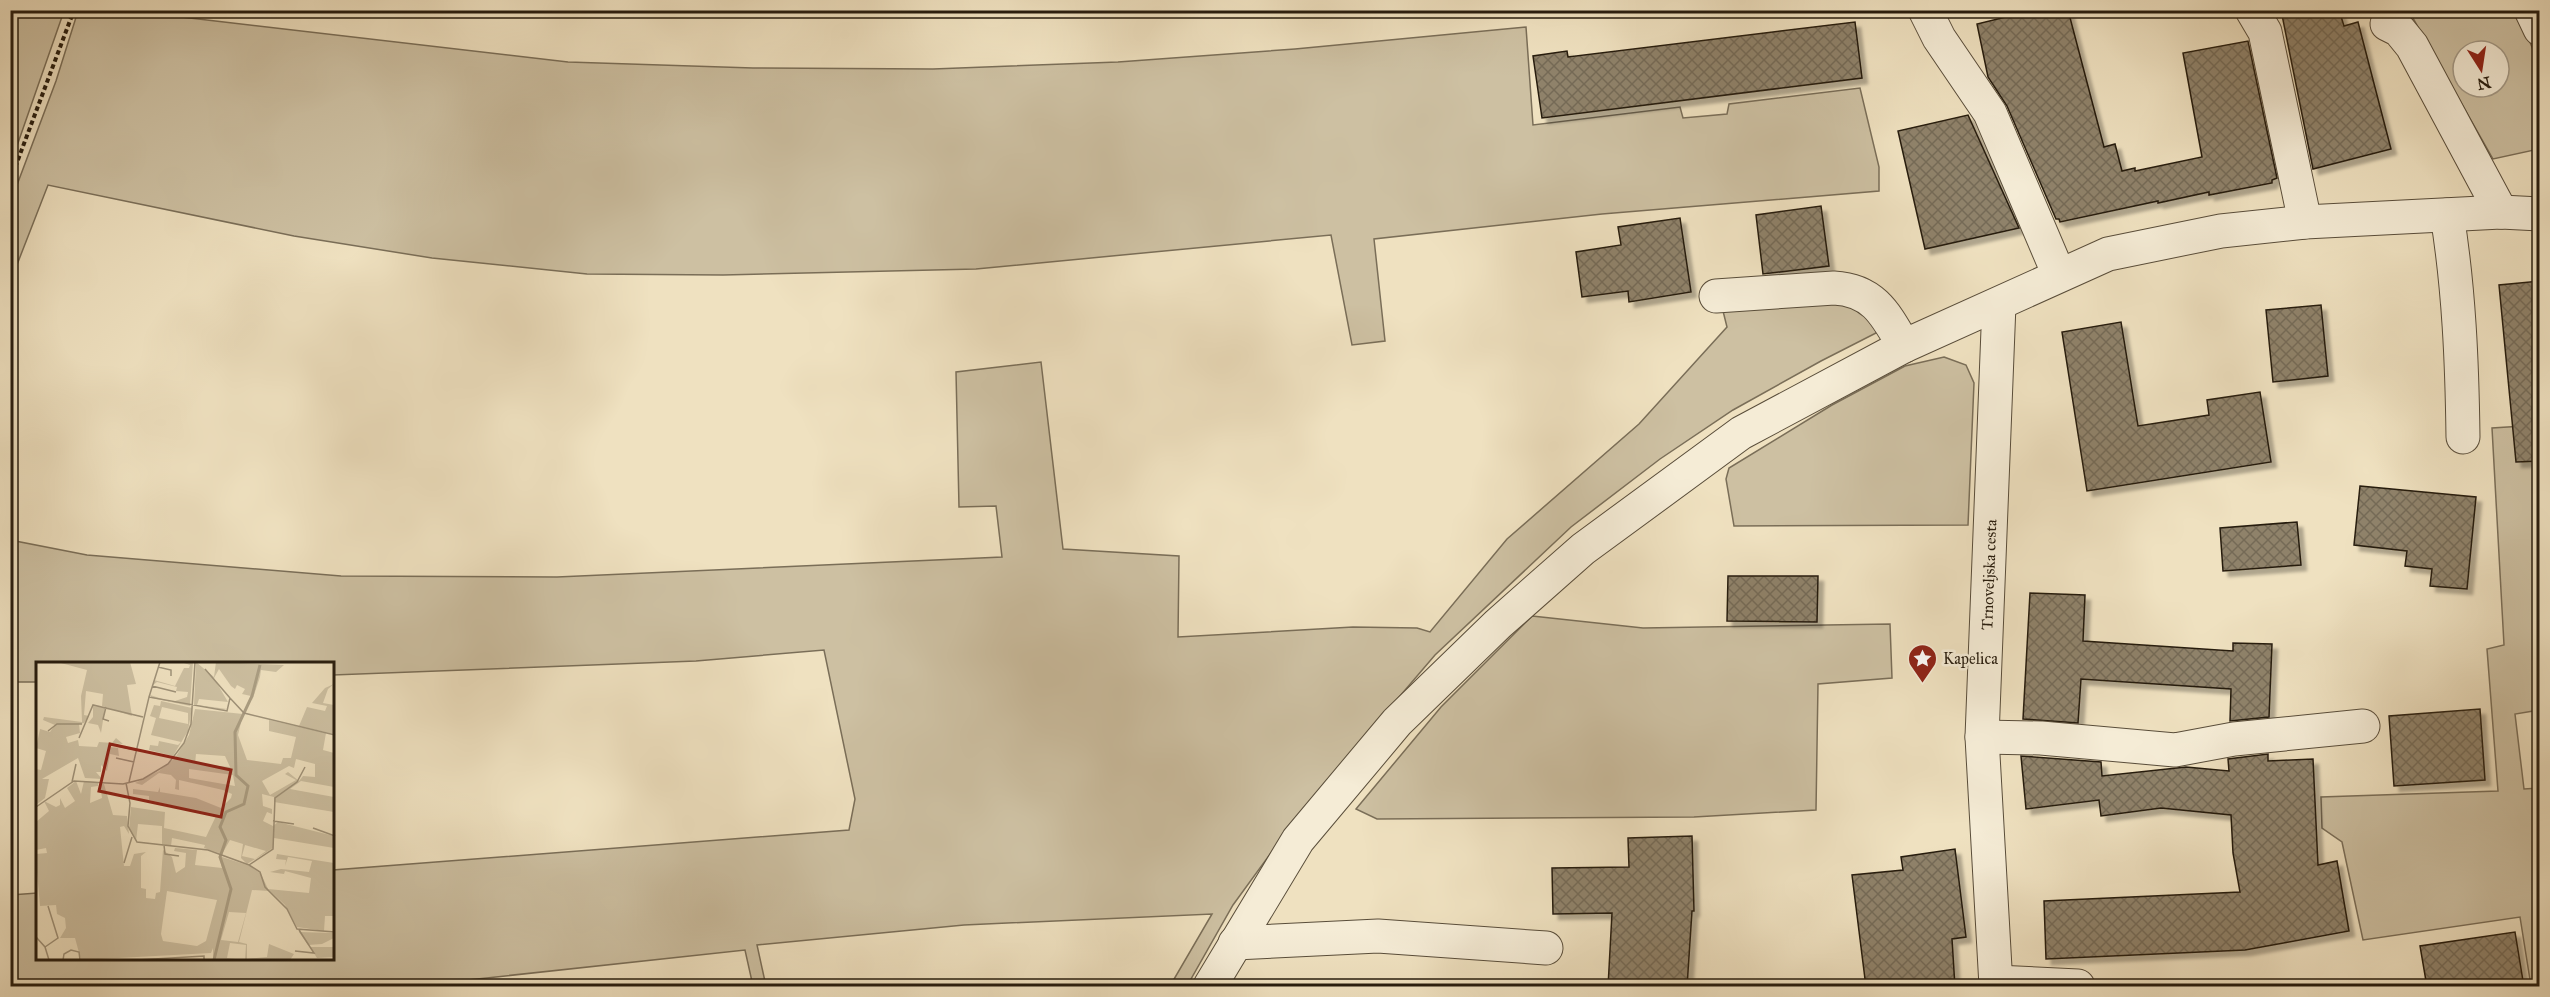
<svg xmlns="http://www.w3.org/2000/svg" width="2550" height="997" viewBox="0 0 2550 997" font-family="'IM FELL Great Primer',serif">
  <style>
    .green { fill: #cdc0a2; stroke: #7a6e58; stroke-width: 1.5; fill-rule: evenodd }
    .building { fill: url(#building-cross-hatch); stroke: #271c0e; stroke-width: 1.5; filter: url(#shadow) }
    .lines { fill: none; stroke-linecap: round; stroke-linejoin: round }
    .minor-casing { stroke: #594d3a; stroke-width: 35 }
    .path { stroke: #271c0e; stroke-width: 4; stroke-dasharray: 4.5 3; stroke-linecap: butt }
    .minor { stroke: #f5ecd6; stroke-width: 33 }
    .labels { text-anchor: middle; stroke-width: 5; stroke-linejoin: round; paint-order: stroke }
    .street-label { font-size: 16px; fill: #271c0e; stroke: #f5ecd6 }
    .poi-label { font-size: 16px; fill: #271c0e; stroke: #f5ecd6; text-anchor: start }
    .inset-river { fill: none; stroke: #ab9e83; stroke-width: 3 }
    .inset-road { fill: none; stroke: #9f9279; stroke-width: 1.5 }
    .view { fill: #8f2418; fill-opacity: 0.15; stroke: #8f2418; stroke-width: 3 }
    .inset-edge { fill: none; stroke: #271c0e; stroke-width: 3 }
  </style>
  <defs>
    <pattern id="building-cross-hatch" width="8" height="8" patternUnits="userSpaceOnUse" patternTransform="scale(1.5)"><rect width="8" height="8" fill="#8f826b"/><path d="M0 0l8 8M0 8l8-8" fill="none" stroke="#756a56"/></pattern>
    <filter id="shadow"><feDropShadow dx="5.5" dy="5.5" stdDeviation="1.5" flood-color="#0004"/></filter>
  </defs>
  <rect width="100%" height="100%" fill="#efe1c0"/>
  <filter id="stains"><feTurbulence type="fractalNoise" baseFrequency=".00333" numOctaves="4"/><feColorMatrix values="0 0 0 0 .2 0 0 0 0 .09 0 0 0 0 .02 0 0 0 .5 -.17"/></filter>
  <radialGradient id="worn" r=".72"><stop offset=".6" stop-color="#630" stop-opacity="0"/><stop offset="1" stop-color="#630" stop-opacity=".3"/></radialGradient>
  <g class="green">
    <polygon points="11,10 64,11 11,163 10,11"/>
    <polygon points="78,11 130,11 568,62 753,68 933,69 1118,62 1295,49 1526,27 1533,125 1680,107 1683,118 1727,114 1729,104 1860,88 1879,167 1879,191 1602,214 1374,239 1385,341 1352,345 1331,235 976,269 723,275 587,274 432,258 294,236 48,185 13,275 11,274 11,201 56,81"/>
    <path d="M2409,11H2517L2539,64V149L2493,159ZM2463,51H2499V87H2463Z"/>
    <polygon points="1853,296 1876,318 1876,333 1821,361 1733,410 1660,459 1571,527 1435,655 1300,813 1233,905 1187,986 1170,986 1212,914 964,925 757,945 766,986 753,986 745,950 412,986 11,986 11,895 37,893 38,960 333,960 333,870 849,830 855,799 824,650 696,661 333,675 333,664 38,664 37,682 11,682 10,540 87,555 341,576 557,577 1002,557 996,506 959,507 956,372 1041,362 1063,549 1179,556 1178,637 1353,627 1417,628 1430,632 1507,539 1639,424 1727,327 1722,307"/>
    <polygon points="1944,357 1966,365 1974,383 1968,525 1734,526 1726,479 1729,468 1832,405 1905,366"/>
    <polygon points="2539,425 2539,710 2515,714 2524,789 2539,788 2539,986 2531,986 2520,917 2363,940 2342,842 2322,828 2321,797 2498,791 2487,649 2504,645 2492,428"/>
    <polygon points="1532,616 1643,628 1890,624 1892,678 1818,684 1816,810 1694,817 1377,819 1356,809 1441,707"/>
  </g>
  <g class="building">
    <polygon points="2008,10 2068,10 2104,147 2115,144 2122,171 2135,168 2135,171 2202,157 2183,53 2248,41 2277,178 2272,180 2272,183 2209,195 2209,192 2158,203 2158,201 2060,222 2059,219 2056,219 2007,106 1988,77 1977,24 2010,16"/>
    <polygon points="2281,10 2339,10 2344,26 2358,22 2391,149 2313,169"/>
    <polygon points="1855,22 1862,78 1542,118 1533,56 1567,51 1568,57"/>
    <polygon points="1968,115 2019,228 1925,249 1898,131"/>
    <polygon points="1821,206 1829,266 1763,274 1756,215"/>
    <polygon points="1680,218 1691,292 1629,302 1628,291 1582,297 1576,252 1621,245 1618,227"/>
    <polygon points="2540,281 2540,461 2516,462 2499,285"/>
    <polygon points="2321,305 2328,376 2273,382 2266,310"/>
    <polygon points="2121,322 2138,426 2209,415 2207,400 2260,392 2271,462 2087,491 2062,332"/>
    <polygon points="2360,486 2476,497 2467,589 2430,586 2432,569 2405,566 2407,551 2354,545"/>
    <polygon points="2297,522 2301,565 2223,571 2220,528"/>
    <polygon points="1728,576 1818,576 1817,622 1727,621"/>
    <polygon points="2030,593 2085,595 2083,641 2233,651 2233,643 2272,644 2269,717 2230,721 2231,689 2081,679 2078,723 2023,719"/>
    <polygon points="2480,709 2485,780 2394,786 2389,716"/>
    <polygon points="2268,754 2268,761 2313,759 2318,865 2337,861 2349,931 2245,950 2046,959 2044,901 2240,892 2233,853 2231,815 2161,808 2101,816 2099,800 2026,809 2021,756 2101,762 2102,776 2186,767 2229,771 2228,759"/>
    <polygon points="1692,836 1694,911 1692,911 1687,987 1608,987 1612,913 1553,914 1552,868 1629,867 1628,838"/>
    <polygon points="1955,849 1966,937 1952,939 1955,987 1866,987 1852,875 1903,870 1901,857"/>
    <polygon points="2515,932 2524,987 2427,987 2420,946"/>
  </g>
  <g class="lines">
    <defs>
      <g id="minor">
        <polyline points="1925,10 1939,38 1990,113 2059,275"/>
        <polyline points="2252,10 2265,32 2305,222"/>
        <polyline points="2531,10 2540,29"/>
        <polyline points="2387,24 2399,30 2412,46 2501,212"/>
        <path d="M2447,215C2459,289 2462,362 2463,437"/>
        <path d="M1716,296L1834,288C1874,290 1886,315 1904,346"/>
        <polyline points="1982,737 2041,738 2175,750 2234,739 2363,726"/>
        <polyline points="1235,943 1378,936 1546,948"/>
        <polyline points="1996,982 2078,986"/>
        <polyline points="1210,986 1298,840 1397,722 1498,624 1583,549 1741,433 1904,346 2108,254 2221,231 2305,222 2501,212 2540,214"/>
        <path id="s1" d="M1996,986L1982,737L1999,304"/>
      </g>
    </defs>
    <use href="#minor" class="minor-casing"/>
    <polyline class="path" points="10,181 74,10"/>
    <use href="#minor" class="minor"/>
  </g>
  <defs>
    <symbol id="sight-pin" viewBox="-11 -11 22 30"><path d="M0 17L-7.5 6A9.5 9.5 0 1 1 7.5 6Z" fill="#8f2418" stroke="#f5ecd6"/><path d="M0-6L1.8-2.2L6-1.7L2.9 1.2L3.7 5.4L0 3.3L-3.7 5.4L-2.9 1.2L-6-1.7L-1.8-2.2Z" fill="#fff"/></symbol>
  </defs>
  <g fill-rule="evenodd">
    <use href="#sight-pin" x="1906" y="642" width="33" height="45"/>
  </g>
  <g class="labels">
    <g class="street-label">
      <text dy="6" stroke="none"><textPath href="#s1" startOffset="412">Trnoveljska cesta</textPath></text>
    </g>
    <g class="poi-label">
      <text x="1943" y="664">Kapelica</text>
    </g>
  </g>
  <g transform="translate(36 662)">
    <rect width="298" height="298" fill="#efe1c0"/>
    <path d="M21,0H94L100,22L91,23L96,54L66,44L67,32L50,29L48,53L53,54L48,61L43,62L44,71L30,75L32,81L42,78L43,84L61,85L63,80L76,81L80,76L87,82L75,81L74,85L82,86L83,94L74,92L71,109L65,103V110H60L66,117L49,116L42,96L6,117H13L9,136L0,143V107L5,108L10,89L0,86L4,67L14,70L19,63L7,58L8,55L46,60L45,34L51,8ZM145,0H157L154,44L116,36L114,33L136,40L151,35L152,30L140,29L141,25L121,20L117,23L118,18L139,24L148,6H153L154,3ZM160,0L178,15L180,0L248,3L240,10L225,8L224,15L216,39L223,9L215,34L206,32L209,27L201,23L199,27L195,24L183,7L178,16L192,40L163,37L161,43L191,47L187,48L158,43ZM298,22L292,27L287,41L298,43V72L263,64L271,45L289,49L291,44L276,41L289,26ZM125,39L156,46L152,69L137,94L113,88L114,83L122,84L123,79L142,83L145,80L115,73L120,56L114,54L118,43L124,44ZM126,45L152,51V62L123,56ZM57,44L69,46L65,71L62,63L52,61L57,55ZM159,47L207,52L202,73L211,98L245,102L247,96H255L260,75L233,69V58L290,71L287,88L298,91V125L265,119L254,127L298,135V150L238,140V135L226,132L227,144L236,147V152L231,150L227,159L237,164L242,160L298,174V186L238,176L237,186L211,202L205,196L207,182L194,178L186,192L168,186L169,183L136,176L135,184L126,182V164L102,162L100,179L93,167L95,145L129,150L128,166L170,175L180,154L113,138V134L97,132V127L122,130L124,125V130L160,136L185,146L195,136L196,132L187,128L143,118V128L139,127L140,118L135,113L123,111L106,123L99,121L123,109L139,96L153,73ZM160,92L189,94L194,105L159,102ZM260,97L279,102V115L267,114L263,119L252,110L249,112L260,118L234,133L226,119L253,104L258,106ZM153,107L197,113L199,124L153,116ZM209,183L230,189L219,197L206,194ZM40,119L45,132L48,119L62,120V124L55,125L54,141L66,136L64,122H68L77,153L91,154L93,172L88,164L84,165L88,204H94L98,192L110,190L105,194V226L110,227V236L119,237L120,231L124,230L127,188L136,195L140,211L149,205L150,191L138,189L139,186L161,188L159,203L186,206L183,194L214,204L225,212L233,229L216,228L203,280L211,282V297L231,295L233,282L258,292L254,298H177V286L175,291L45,298L39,276H24L30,266L29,256L21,252L20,243L4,244L0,199V192L11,191L10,186L0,188V160L13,149L8,139L20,145L24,143V136L29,146L39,139L31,126ZM131,229L181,238L170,279L161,284L127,279L125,272ZM193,250L210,251L202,280L185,278ZM194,281L210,283L209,298L191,296ZM241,192L298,201V254H289L288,269L261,265L249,243L232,227L273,231L275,216L249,209L248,212L234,210L245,207L273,210L276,199L252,195L249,204L250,198L240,197ZM263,270L298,271V276L286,282L272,283ZM274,285H298V295L281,296Z" fill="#cdc0a2" fill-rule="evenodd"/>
    <path class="inset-river" d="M178,298L195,227L184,195L190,178L184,165L190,150L208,142L212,124L200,113L199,70L216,34L224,3"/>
    <path class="inset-road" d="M122,5L135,8V14M169,7L194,36M116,24L140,30M113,35L124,0M70,45L67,57L73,59M12,69L21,62H46M43,76L57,43L107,55M81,84L100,88M80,96L98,100M36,120L40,102M93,120L113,35L191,49L194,36L208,51L299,73M90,121L94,141L92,164L101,180L172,188L213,203L224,210L229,225L251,247L261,267L299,270M0,145L38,119L87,122L107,117L132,102L148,81L155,62L159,0M237,159L258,162M277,166L299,174M128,183L129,192L143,194M88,201L96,175M213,203L237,187L239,136L261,120L269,105M0,275L9,285L13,298M9,285L22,276L12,244M259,289L278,291L263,268M27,298L28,292L35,288L43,290L44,298M101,298L168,294V298"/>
    <path class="view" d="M74,82L195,108L185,155L63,129Z"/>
    <rect width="298" height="298" class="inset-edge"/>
  </g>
  <rect width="2550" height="997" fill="none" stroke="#efe1c0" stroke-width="36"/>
  <rect x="12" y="12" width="2526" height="973" fill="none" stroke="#271c0e" stroke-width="3"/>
  <rect x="18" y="18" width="2514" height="961" fill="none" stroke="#271c0e" stroke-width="1.5"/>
  <g transform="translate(2481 69) rotate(168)"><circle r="28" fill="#f5ecd6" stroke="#a39986" stroke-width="1.5"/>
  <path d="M0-4.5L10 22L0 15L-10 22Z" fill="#8f2418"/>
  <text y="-9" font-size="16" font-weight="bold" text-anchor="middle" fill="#271c0e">N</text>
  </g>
  <rect width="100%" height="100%" filter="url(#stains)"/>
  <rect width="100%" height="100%" fill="url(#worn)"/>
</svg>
